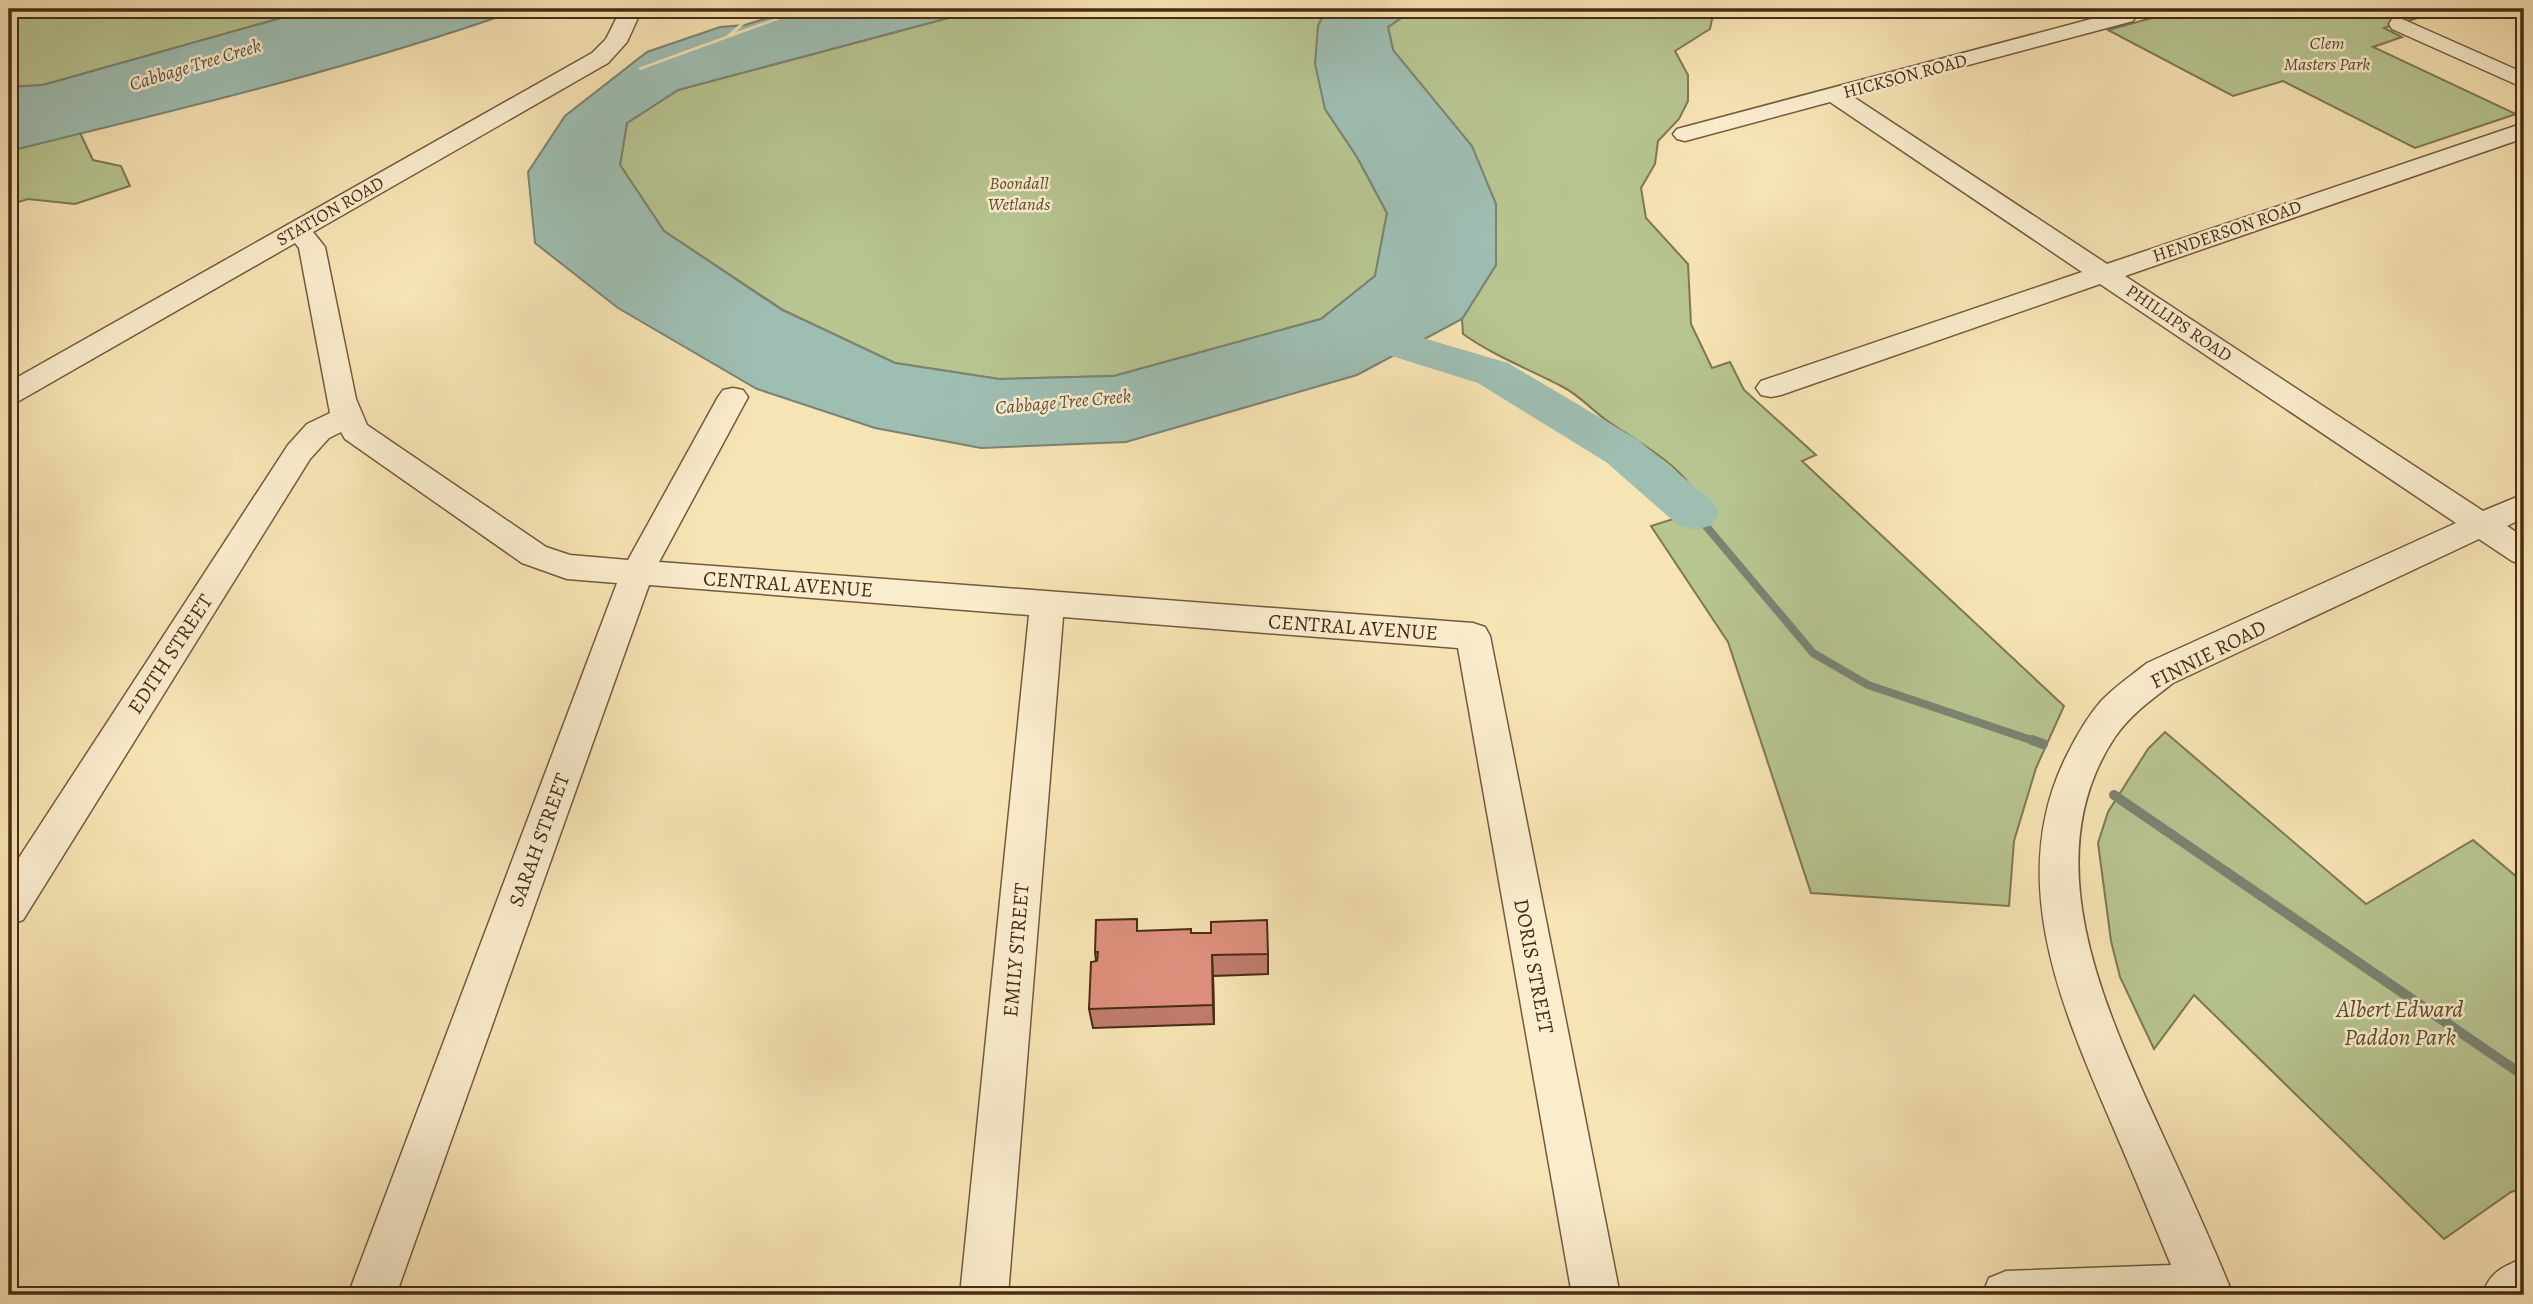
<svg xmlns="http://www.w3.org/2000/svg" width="2533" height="1304" viewBox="0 0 2533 1304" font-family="Alegreya,serif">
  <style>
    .green { fill: #b7c591; stroke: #7f7853; stroke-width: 2 }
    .water { fill: #9ebeb2; stroke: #7b8473; stroke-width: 2 }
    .pier { fill: #f7e4b4 }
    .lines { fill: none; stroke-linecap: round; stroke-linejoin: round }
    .stream-far1 { stroke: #7b8473; stroke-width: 8 }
    .stream { stroke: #7b8473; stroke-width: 10 }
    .river { fill: #9ebeb2; fill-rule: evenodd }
    .minor-casing { stroke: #735a3d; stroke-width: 3 }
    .minor { fill: #faedce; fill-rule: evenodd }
    .wall { fill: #c07c6c; stroke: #472c15; stroke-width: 2 }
    .shaded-wall { fill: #9c6558; stroke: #472c15; stroke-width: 2 }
    .building { fill: #df907e; stroke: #472c15; stroke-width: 2 }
    .labels { text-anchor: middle; stroke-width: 5; stroke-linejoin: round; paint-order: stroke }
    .far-park-label { font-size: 18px; font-style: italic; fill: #5d4b2e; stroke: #faedce }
    .far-street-label { font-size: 18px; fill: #472c15; stroke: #faedce }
    .far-water-label { font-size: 19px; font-style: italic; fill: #5d503c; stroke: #faedce }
    .street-label { font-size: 21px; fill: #472c15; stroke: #faedce }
    .near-park-label { font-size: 24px; font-style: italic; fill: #5d4b2e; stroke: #faedce }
  </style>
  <rect width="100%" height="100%" fill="#f7e4b4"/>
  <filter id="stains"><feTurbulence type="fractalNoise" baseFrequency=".00286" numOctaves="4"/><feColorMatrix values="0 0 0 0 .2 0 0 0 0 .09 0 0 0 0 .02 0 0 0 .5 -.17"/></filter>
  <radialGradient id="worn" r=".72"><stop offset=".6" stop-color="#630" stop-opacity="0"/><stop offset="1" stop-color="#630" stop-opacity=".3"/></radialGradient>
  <g class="green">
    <polygon points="9,9 313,9 43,85 9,87"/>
    <polygon points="982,9 1326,9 1318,26 1325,109 1357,157 1387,213 1375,276 1321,319 1114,376 999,379 895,363 783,310 664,231 620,165 627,123 678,90"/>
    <path d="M1424,9H1726L1712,19L1710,29L1675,51L1688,75V101L1679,119L1658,141L1655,164L1641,188L1646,218L1688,264L1691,324L1712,368L1730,362L1744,390L1816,455L1802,461L2064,706L2036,768L2014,841L2009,906L1811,893L1728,642L1651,526L1705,509C1687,467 1642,445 1606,420C1592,410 1579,395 1563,387C1529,369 1494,356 1463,334L1462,319L1496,265L1393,50L1388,27L1410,12Z"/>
    <polygon points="2136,9 2448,9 2384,28 2402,37 2373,47 2516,114 2415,148 2283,81 2233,96 2108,30 2152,18"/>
    <polygon points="80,133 93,160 121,166 130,186 75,204 28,199 9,205 9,151"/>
    <polygon points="2165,732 2366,904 2473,840 2524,883 2524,1188 2511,1192 2444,1239 2194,995 2154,1049 2120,977 2111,941 2098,843 2108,812 2148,749"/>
  </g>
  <g class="water">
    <path d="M313,9H521C354,68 181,109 9,151V87L43,85Z"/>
    <polygon points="796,9 982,9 678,90 627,123 620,165 664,231 782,310 895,363 999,379 1114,376 1321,319 1375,276 1387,213 1357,157 1325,109 1315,64 1318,26 1326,9 1424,9 1410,12 1388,27 1393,50 1472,146 1496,204 1496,265 1462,319 1357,375 1126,442 981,448 875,428 757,389 618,308 535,243 528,172 565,116 647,52 720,27 745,25"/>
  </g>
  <polygon class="pier" points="802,9 808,9 640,70 638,68 726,36 740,24 744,24 736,32"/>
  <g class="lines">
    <polyline class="stream-far1" points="1695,513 1813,653 1868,685 2037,742"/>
    <g class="stream">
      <polyline points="2032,740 2043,744"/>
      <polyline points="2114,795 2524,1076"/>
    </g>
    <polygon class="river" points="1365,321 1508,363 1638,440 1712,501 1719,513 1712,525 1695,530 1678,525 1606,462 1478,383 1350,343 1344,334 1350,325"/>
    <defs>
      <g id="minor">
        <polygon points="621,9 642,9 627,42 608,63 313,232 325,247 356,399 367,425 546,547 570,555 628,560 718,397 723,390 733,388 743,390 748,397 659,562 1473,623 1485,627 1490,636 1620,1295 1572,1295 1458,648 1063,617 1008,1295 960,1295 1029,615 649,585 396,1295 348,1295 617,583 567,579 522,563 345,439 341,432 329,438 310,459 23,920 9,925 9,873 288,445 307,424 330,413 299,248 295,243 19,401 9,403 9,382 592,53 606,39"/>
        <path d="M2125,10L2133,11L2136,16L2133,21L1852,96L2107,264L2524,123V138L2125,276L2483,511L2524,494V518L2507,526L2524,537V565L2512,561L2479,539L2173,683C2151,700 2131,714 2115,737C2034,858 2105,1008 2158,1125C2184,1181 2210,1238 2233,1295H1982L1989,1278L2006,1271L2171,1265C2150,1214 2129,1164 2107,1113C2058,999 2006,873 2068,753C2077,735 2088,716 2102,700C2116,686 2132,675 2147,663L2456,523L2100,284L1781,395L1771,397L1761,395L1756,388L1761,381L2082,272L1830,102L1685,141L1677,139L1673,134L1677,129Z"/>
        <polygon points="2400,18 2524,73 2524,88 2392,29 2389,24 2392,19"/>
        <path d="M2524,1258V1295H2482C2490,1272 2502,1267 2524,1258Z"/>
      </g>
    </defs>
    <use href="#minor" class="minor-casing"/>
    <use href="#minor" class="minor"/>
  </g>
  <polygon class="wall" points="1139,931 1192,933 1268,954 1268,974 1213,976 1214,1024 1093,1028 1089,1009 1096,961 1095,952"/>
  <polygon class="shaded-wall" points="1212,955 1213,976 1214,1024 1213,1005"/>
  <polygon class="building" points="1137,919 1137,931 1191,929 1191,933 1211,933 1211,922 1267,920 1268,954 1212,955 1213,1005 1089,1009 1091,962 1097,961 1098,952 1095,952 1096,920"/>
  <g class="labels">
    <g class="far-park-label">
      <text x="2327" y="49">Clem<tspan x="2327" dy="21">Masters Park</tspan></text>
      <text x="1019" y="189">Boondall<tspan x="1019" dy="21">Wetlands</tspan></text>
    </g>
    <g class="far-street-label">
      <text transform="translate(1905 76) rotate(-15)" y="6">HICKSON ROAD</text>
      <text transform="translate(330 211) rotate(-30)" y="6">STATION ROAD</text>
      <text transform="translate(2227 231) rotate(-19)" y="6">HENDERSON ROAD</text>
      <text transform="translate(2179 323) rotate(34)" y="6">PHILLIPS ROAD</text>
    </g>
    <g class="far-water-label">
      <text transform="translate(195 64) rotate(-17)" y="7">Cabbage Tree Creek</text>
      <text transform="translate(1063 401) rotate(-5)" y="7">Cabbage Tree Creek</text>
    </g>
    <g class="street-label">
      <text transform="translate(788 584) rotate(4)" y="7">CENTRAL AVENUE</text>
      <text transform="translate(1353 627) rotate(4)" y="7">CENTRAL AVENUE</text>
      <text transform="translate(170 654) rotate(-57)" y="7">EDITH STREET</text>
      <text transform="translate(2208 654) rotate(-27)" y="7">FINNIE ROAD</text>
      <text transform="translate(539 840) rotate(-70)" y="7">SARAH STREET</text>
      <text transform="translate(1016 950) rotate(-85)" y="7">EMILY STREET</text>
      <text transform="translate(1534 966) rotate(79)" y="7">DORIS STREET</text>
    </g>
    <g class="near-park-label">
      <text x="2400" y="1017">Albert Edward<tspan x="2400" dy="28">Paddon Park</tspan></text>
    </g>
  </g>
  <rect width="2533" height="1304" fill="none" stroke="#f7e4b4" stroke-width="35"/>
  <rect x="10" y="10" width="2512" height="1283" fill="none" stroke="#472c15" stroke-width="3.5"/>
  <rect x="18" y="18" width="2498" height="1269" fill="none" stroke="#472c15" stroke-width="2"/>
  <rect width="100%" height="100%" filter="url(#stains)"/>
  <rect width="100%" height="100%" fill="url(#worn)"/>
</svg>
